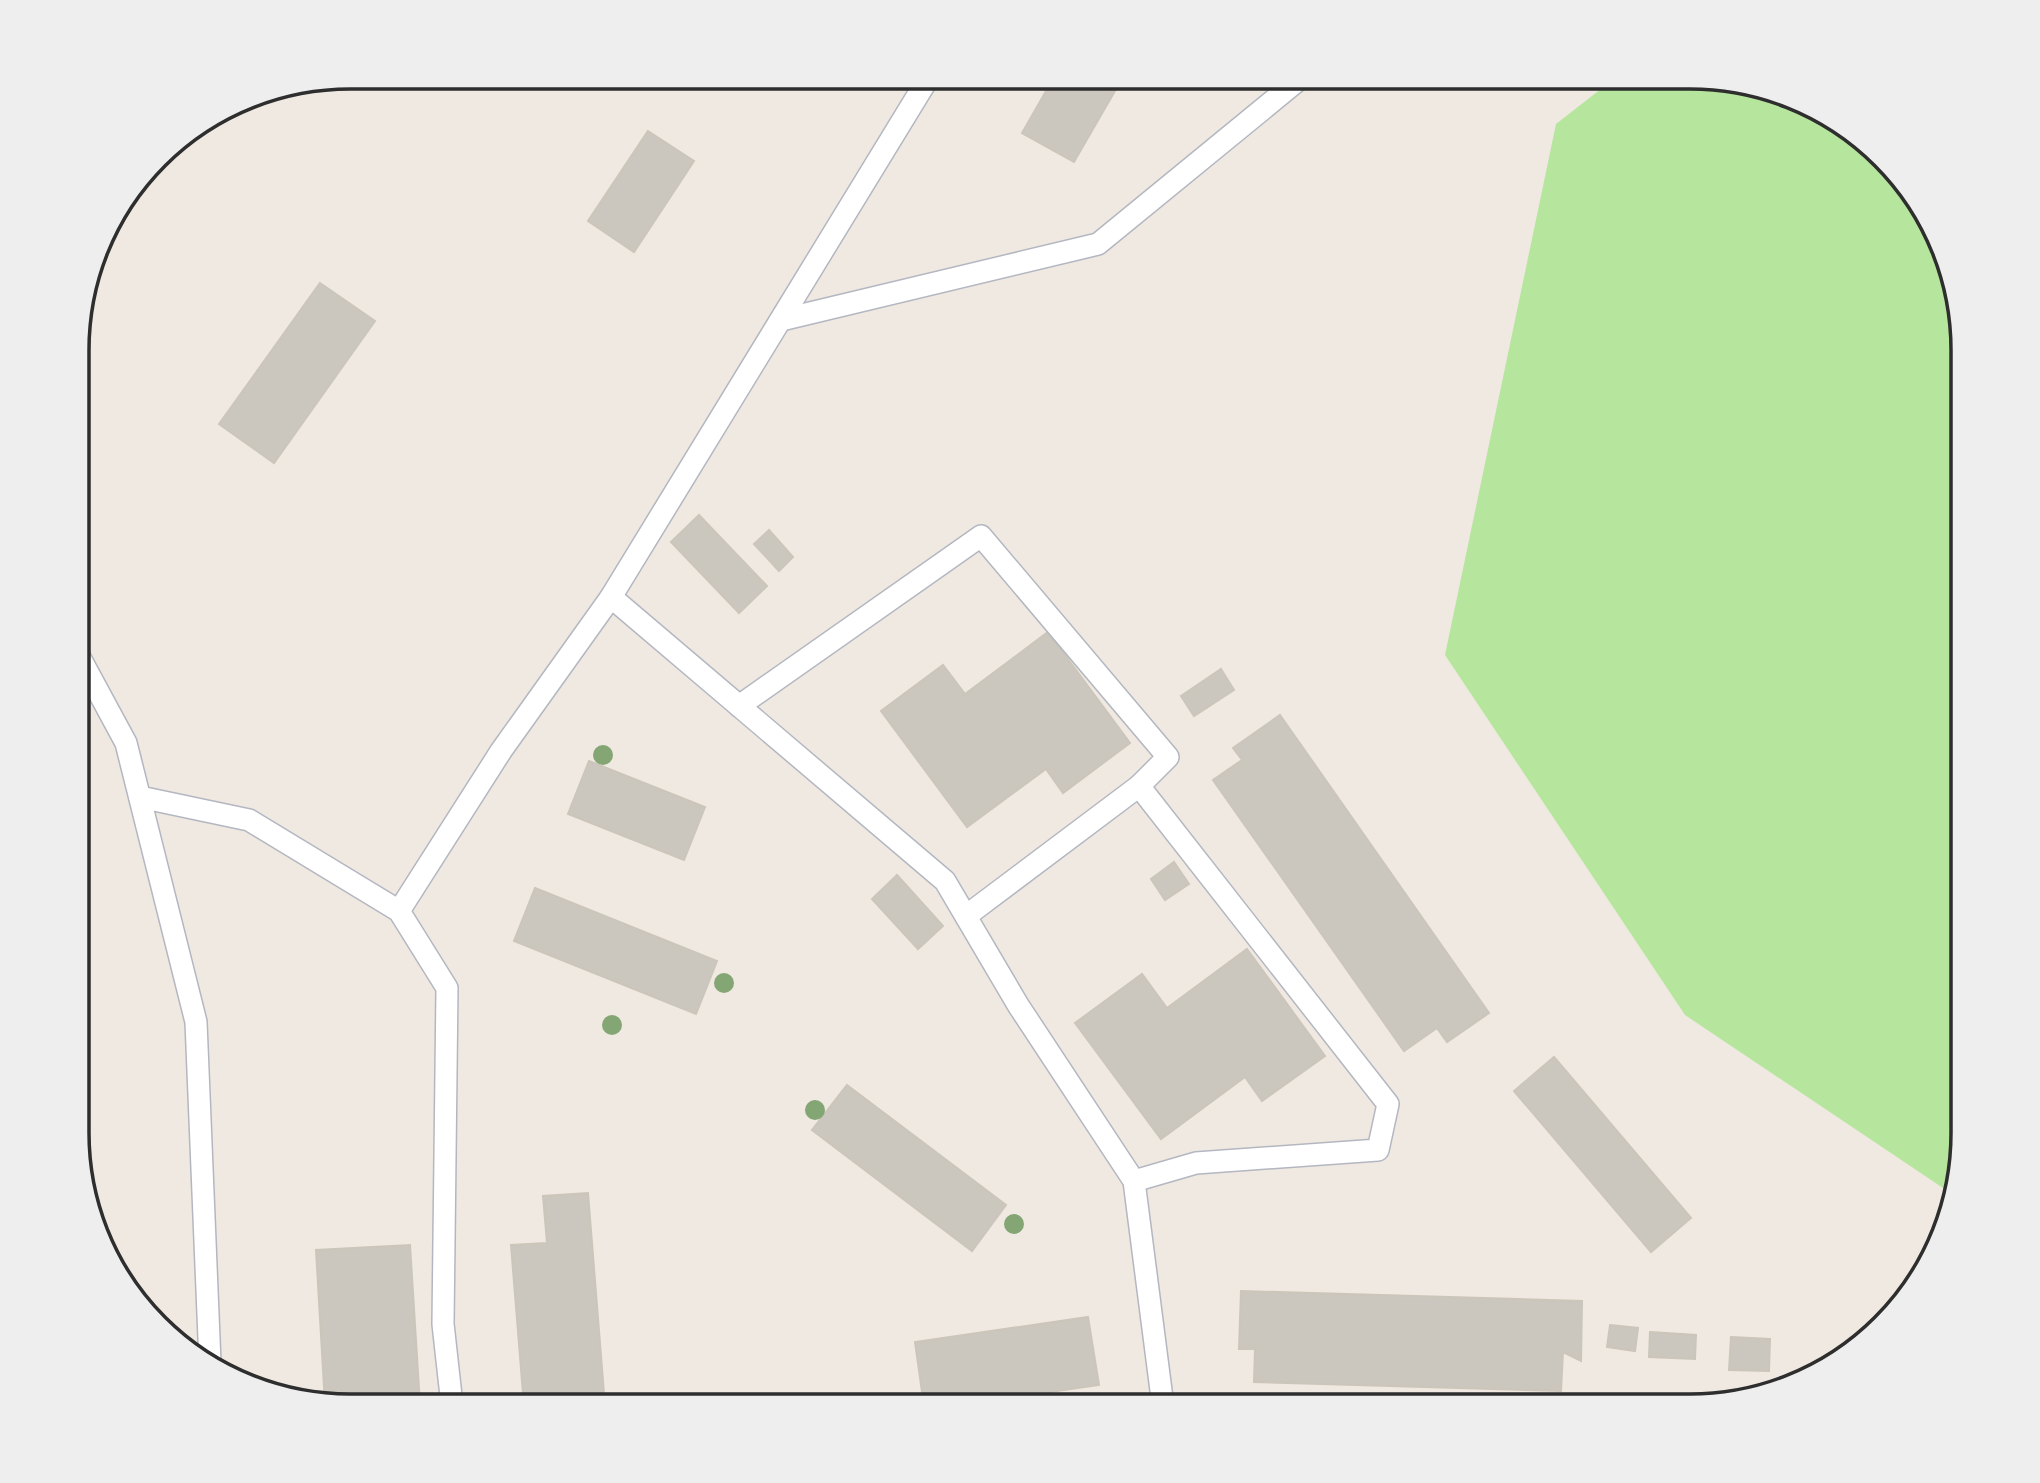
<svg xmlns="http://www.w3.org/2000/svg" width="2040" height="1483" viewBox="0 0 2040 1483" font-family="'Roboto Condensed',sans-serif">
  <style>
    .green { fill: #b6e59e }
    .building { fill: #cbc7bf; stroke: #cbc5ba; stroke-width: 2 }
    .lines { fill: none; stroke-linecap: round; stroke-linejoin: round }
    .lane-casing { stroke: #b4b7c1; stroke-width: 24 }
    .lane { stroke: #fff; stroke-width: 21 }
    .tree { fill: #84a574 }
    .rim { fill: none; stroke: #2e2e2e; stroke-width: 3.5 }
  </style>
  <rect width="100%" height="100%" fill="#efe9e1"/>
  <polygon class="green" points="1615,78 1707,78 1794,98 1856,134 1935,229 1962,333 1962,1150 1952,1194 1685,1015 1445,655 1556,124"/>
  <g class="building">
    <polygon points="1054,77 1123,77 1074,162 1022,133"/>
    <polygon points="648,131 694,161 634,252 588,221"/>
    <polygon points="320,283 375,321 274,463 219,424"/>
    <polygon points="699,515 767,586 739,613 671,542"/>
    <polygon points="769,530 793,557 779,571 754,544"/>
    <polygon points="1048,632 1130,743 1063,793 1046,769 967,827 881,711 943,665 965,694"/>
    <polygon points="1221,669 1234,690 1194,716 1181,696"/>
    <polygon points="1280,715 1489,1013 1447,1042 1437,1028 1404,1051 1213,780 1242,760 1233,748"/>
    <polygon points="589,761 705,807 684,860 568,814"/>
    <polygon points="1174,862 1189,884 1165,900 1151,879"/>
    <polygon points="897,875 943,926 918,949 872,899"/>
    <polygon points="535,888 717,961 696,1014 514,941"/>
    <polygon points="1247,949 1325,1056 1262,1101 1245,1077 1161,1139 1075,1023 1142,974 1167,1008"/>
    <polygon points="1554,1057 1691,1218 1651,1252 1514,1091"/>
    <polygon points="847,1085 1006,1205 972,1251 812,1130"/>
    <polygon points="588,1193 605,1406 524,1406 511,1245 547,1243 543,1196"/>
    <polygon points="410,1245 420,1405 325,1404 316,1250"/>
    <polygon points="1241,1291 1582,1301 1581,1361 1563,1352 1561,1391 1254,1382 1255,1349 1239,1349"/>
    <polygon points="1088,1317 1099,1385 955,1406 924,1406 915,1342"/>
    <polygon points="1610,1325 1638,1328 1635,1351 1607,1347"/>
    <polygon points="1650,1332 1696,1335 1695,1359 1649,1357"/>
    <polygon points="1731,1337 1770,1339 1769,1371 1729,1370"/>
  </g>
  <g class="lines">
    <defs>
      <g id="lane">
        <polyline points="781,320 1098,244 1302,77"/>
        <polyline points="611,597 945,881 1018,1005 1134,1181 1163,1406"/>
        <polyline points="79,656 126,743 196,1022 210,1363"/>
        <polyline points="739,706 981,536 1168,757 1139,786"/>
        <polyline points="140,797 249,820 399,911 447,988 443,1324 452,1405"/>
        <polyline points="399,911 501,751 611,597 929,77"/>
        <polyline points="966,916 1139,786 1388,1104 1378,1150 1196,1163 1134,1181"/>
      </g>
    </defs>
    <use href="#lane" class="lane-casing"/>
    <use href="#lane" class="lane"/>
  </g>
  <g class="tree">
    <circle cx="603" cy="755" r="10"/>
    <circle cx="724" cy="983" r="10"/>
    <circle cx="612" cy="1025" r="10"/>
    <circle cx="815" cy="1110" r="10"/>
    <circle cx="1014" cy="1224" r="10"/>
  </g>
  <path d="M0 0H2040V1483H0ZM350 89H1690A261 261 0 0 1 1951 350V1133A261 261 0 0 1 1690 1394H350A261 261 0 0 1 89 1133V350A261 261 0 0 1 350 89Z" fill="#eee" fill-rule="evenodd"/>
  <path class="rim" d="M350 89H1690A261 261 0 0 1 1951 350V1133A261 261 0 0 1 1690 1394H350A261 261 0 0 1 89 1133V350A261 261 0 0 1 350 89Z"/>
</svg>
